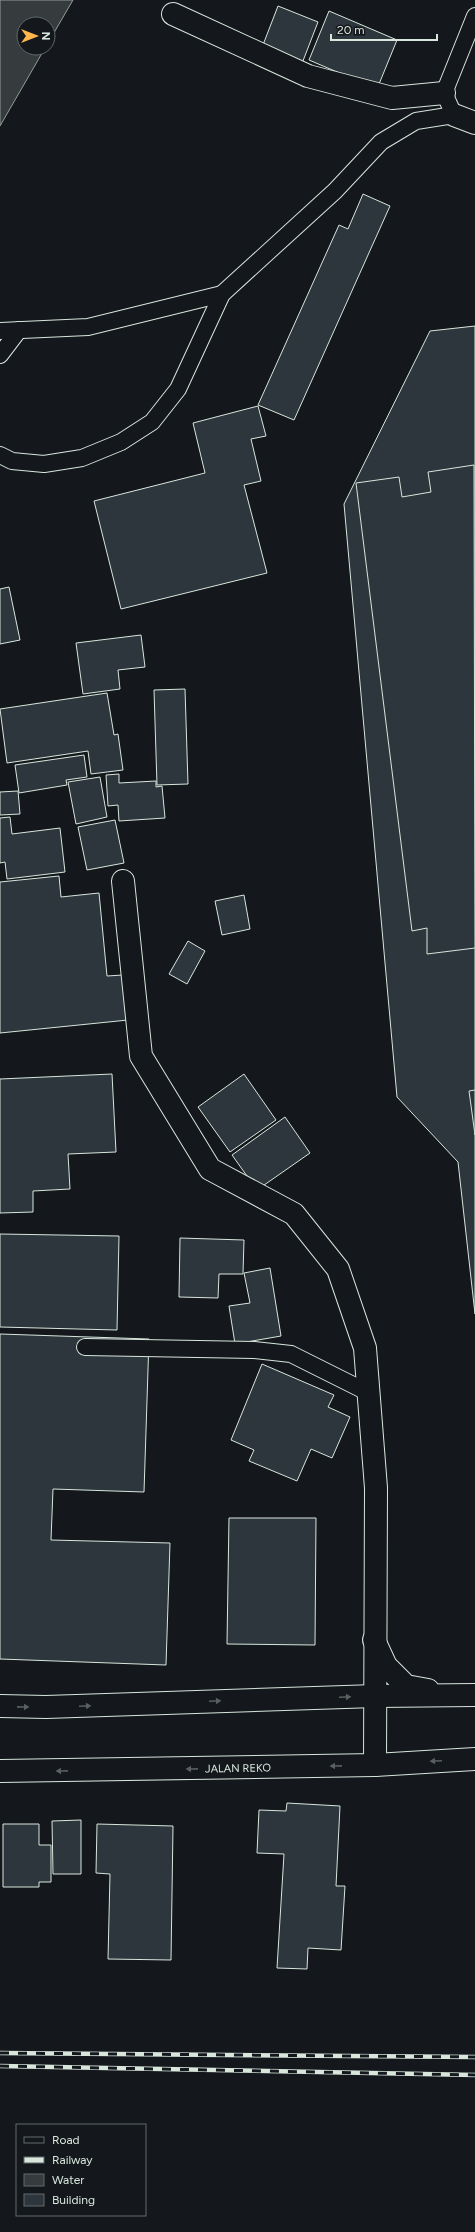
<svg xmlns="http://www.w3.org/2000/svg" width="475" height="2232" viewBox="0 0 475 2232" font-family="Figtree,sans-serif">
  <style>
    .water { fill: #363b3e; stroke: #939e99 }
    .building { fill: #2c363c; stroke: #d8e6dc }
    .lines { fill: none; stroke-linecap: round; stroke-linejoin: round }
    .service-casing { stroke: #d8e6dc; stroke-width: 18 }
    .minor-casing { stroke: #d8e6dc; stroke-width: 24 }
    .primary-casing { stroke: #d8e6dc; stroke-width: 24 }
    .service { stroke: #14181c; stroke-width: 16 }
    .minor { stroke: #14181c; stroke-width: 22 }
    .primary { stroke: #14181c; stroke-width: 22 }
    .rail-casing { stroke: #d8e6dc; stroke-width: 4.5 }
    .rail { stroke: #14181c; stroke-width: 3; stroke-dasharray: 9; stroke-linecap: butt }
    .oneway { fill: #59605f }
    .labels { text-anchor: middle; stroke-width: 3; stroke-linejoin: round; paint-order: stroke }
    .street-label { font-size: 11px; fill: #d8e6dc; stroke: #14181c }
  </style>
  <rect width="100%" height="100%" fill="#14181c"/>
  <polygon class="water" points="0,0 73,0 48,43 48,24 24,24 24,48 45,48 0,126"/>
  <g class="building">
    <polygon points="278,6 318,22 301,66 261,50"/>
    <polygon points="329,11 397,40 377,89 309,60"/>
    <polygon points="363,194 390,206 294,420 258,405 339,225 348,229"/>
    <polygon points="475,326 475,1314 458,1162 397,1097 344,504 430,331"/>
    <polygon points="258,406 266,436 251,439 261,481 244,485 267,573 121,609 94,501 205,473 193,423"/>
    <polygon points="474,465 475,948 427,954 427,928 412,931 356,483 399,477 402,497 431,492 428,472"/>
    <polygon points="9,587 20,640 0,644 0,589"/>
    <polygon points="141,635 145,667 118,670 120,689 83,694 76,643"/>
    <polygon points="185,689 188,784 157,785 154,690"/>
    <polygon points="107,693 114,735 118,734 123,770 91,774 88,751 7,763 0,709"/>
    <polygon points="84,755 87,777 66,780 67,785 19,793 15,765"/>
    <polygon points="119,774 119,783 156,781 156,787 162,786 165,818 119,821 118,805 108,806 106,775"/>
    <polygon points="100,777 107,817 76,824 68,782"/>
    <polygon points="18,791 20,814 0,815 0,792"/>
    <polygon points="10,817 12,834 60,828 65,872 7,879 5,862 0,863 0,818"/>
    <polygon points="115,820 124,863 87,870 78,827"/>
    <polygon points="59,876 61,897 99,893 107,976 123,975 128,1020 0,1033 0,882"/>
    <polygon points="244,895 250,929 222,935 215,901"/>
    <polygon points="188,941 205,951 187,984 169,974"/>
    <polygon points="112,1074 116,1152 68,1154 70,1189 33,1191 33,1212 0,1213 0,1079"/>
    <polygon points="244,1074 276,1120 230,1152 198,1107"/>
    <polygon points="475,1090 475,1135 469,1091"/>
    <polygon points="285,1117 310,1153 257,1190 232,1155"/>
    <polygon points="0,1234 119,1236 117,1330 0,1327"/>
    <polygon points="180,1238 244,1240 243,1274 219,1274 218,1298 179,1297"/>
    <polygon points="270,1268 281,1336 235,1344 229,1306 250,1303 244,1273"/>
    <polygon points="0,1334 149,1339 144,1492 53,1489 51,1540 170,1543 166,1665 0,1659"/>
    <polygon points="262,1364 334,1395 328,1407 350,1417 332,1458 311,1449 297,1481 249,1461 254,1450 231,1440"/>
    <polygon points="229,1518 316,1518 315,1645 227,1644"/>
    <polygon points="287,1803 340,1806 336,1886 345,1886 341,1950 308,1948 307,1969 277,1968 284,1854 257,1853 259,1810 286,1811"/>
    <polygon points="81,1820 81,1874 53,1874 52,1821"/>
    <polygon points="3,1824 39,1824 39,1845 51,1845 51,1882 39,1882 39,1887 3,1887"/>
    <polygon points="97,1824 173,1826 171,1960 108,1959 110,1874 96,1873"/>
  </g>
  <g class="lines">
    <defs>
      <g id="service">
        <polyline points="0,331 88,327 222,294"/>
        <polyline points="0,355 19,330"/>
        <polyline points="0,455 12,461 44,464 82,458 121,442 152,422 178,389 222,294 335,191 381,142 416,121 454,115 444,93 475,16"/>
        <polyline points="85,1347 254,1350 291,1354 369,1393"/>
      </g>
      <g id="minor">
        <polyline points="173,14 308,76 392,98 444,93"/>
        <polyline points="454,115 475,123"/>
        <polyline points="123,881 141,1056 210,1169 294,1214 338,1269 365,1348 376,1488 375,1765"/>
      </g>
      <g id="primary">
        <polyline points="374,1640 386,1666 406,1686 428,1690"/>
        <polyline points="0,1706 46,1707 375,1696 475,1695"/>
        <polyline points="0,1771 375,1765 475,1759"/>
      </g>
    </defs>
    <use href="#service" class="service-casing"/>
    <use href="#minor" class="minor-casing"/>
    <use href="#primary" class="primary-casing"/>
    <use href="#service" class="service"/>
    <use href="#minor" class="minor"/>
    <use href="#primary" class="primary"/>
    <defs>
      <g id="rail">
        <polyline points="0,2053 475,2057"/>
        <polyline points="0,2066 475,2075"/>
      </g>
    </defs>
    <use href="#rail" class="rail-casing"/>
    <use href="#rail" class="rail"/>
  </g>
  <defs><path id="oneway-solid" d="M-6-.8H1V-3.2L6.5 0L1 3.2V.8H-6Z"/></defs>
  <g class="oneway">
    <use href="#oneway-solid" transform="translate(345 1697) rotate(-2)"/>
    <use href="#oneway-solid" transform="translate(215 1701) rotate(-2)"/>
    <use href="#oneway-solid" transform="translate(85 1706) rotate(-2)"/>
    <use href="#oneway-solid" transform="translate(23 1707) rotate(1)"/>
    <use href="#oneway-solid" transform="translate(436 1761) rotate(177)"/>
    <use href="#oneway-solid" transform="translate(336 1766) rotate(179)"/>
    <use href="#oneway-solid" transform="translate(192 1769) rotate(179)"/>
    <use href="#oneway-solid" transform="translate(62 1771) rotate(179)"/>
  </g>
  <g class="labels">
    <g class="street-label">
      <text transform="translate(238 1768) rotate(-1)" y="4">JALAN REKO</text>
    </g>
  </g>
  <rect x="16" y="2124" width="130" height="92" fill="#14181c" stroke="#626a69"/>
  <rect x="24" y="2137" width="20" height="6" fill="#14181c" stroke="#626a69"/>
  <text x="52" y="2144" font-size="12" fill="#d8e6dc">Road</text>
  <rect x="24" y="2157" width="20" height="6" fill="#d8e6dc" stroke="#626a69"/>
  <text x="52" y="2164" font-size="12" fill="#d8e6dc">Railway</text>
  <rect x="24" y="2174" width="20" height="12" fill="#363b3e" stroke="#626a69"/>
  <text x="52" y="2184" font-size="12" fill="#d8e6dc">Water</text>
  <rect x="24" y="2194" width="20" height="12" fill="#2c363c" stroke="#626a69"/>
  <text x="52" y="2204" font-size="12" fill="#d8e6dc">Building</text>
  <g transform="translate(36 36) rotate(90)"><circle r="19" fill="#14181c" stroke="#626a69"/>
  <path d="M0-3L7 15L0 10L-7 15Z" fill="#ffb74d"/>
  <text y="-6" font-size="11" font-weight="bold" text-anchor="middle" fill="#d8e6dc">N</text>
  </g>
  <path d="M331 34v6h106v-6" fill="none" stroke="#d8e6dc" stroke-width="2"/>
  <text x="337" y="34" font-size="12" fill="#d8e6dc" stroke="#14181c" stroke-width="3" paint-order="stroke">20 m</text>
</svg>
